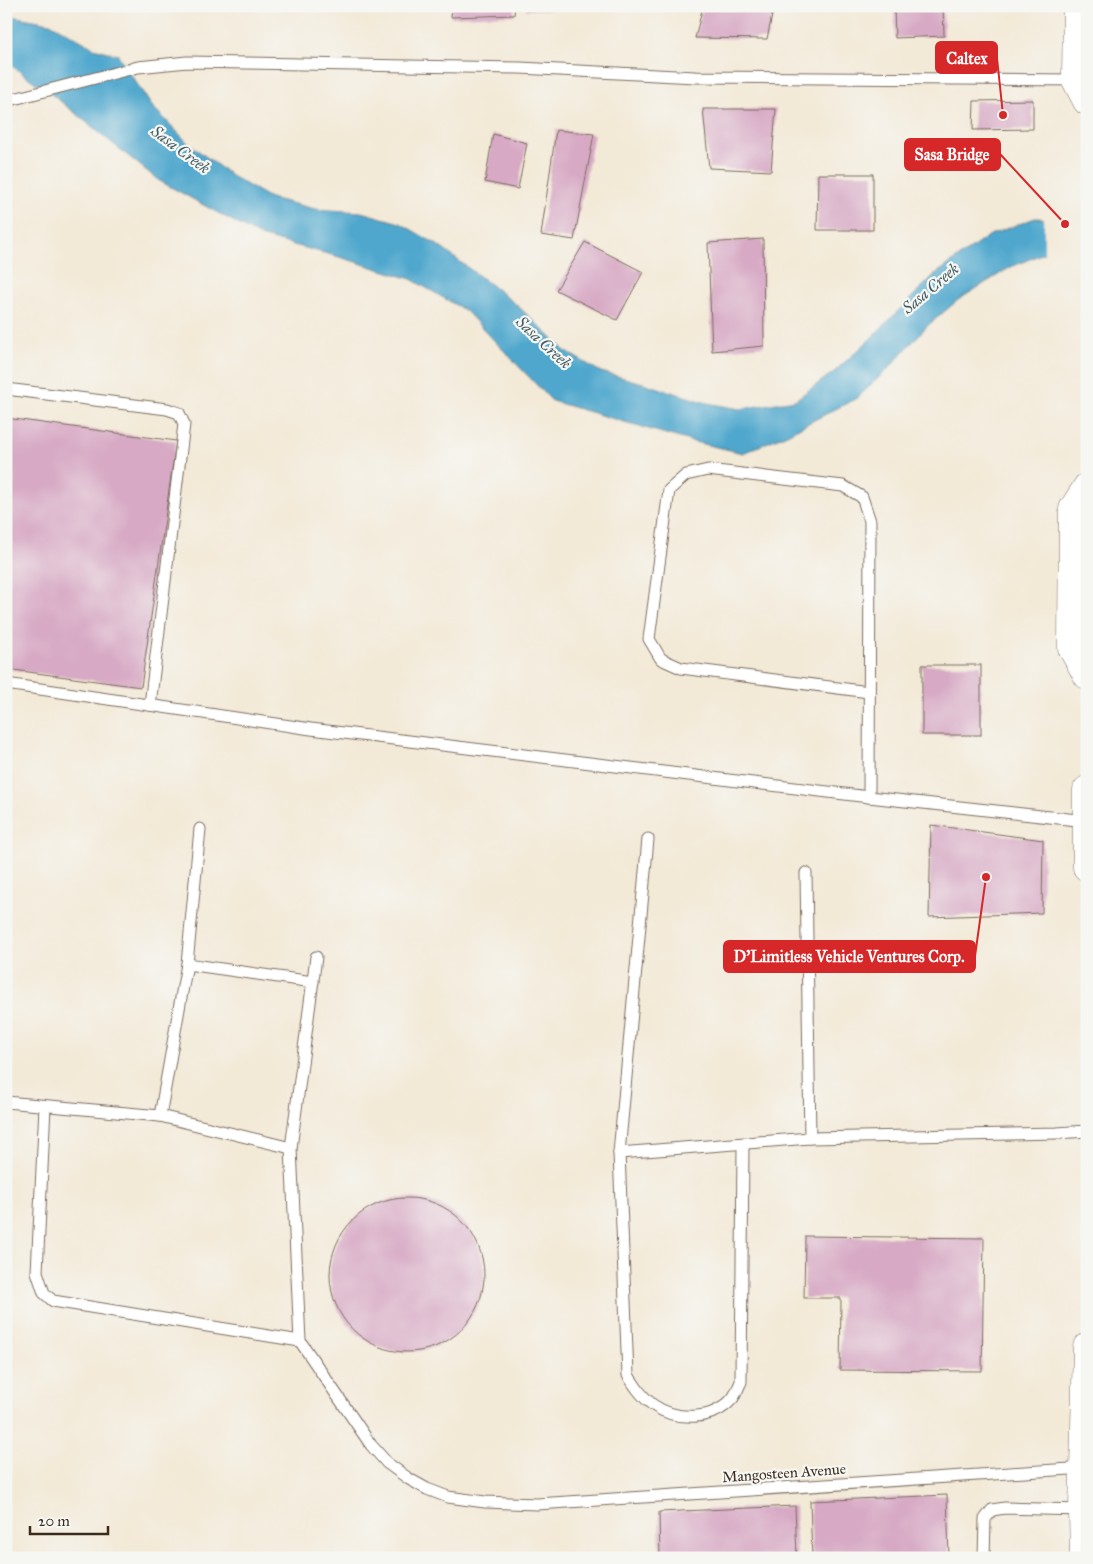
<svg xmlns="http://www.w3.org/2000/svg" width="1093" height="1564" viewBox="0 0 1093 1564" font-family="'IM FELL Great Primer',serif">
  <style>
    .water { fill: #50a7cd; stroke: #466876 }
    .pier { fill: #f3e9d7 }
    .building { fill: #d7a9c4 }
    .lines { fill: none; stroke-linecap: round; stroke-linejoin: round }
    .lane-casing { stroke: #7b6d5f; stroke-width: 13 }
    .primary-casing { stroke: #7b6d5f; stroke-width: 29 }
    .lane { stroke: #fff; stroke-width: 11 }
    .primary { stroke: #fff; stroke-width: 28 }
    .labels { text-anchor: middle; stroke-width: 4.5; stroke-linejoin: round; paint-order: stroke }
    .street-label { font-size: 15px; fill: #3b2a1e; stroke: #f6f6f2 }
    .water-label { font-size: 16px; font-style: italic; fill: #435c64; stroke: #f6f6f2 }
    .leader { fill: none; stroke: #d62828; stroke-width: 2 }
    .callout-dot { fill: #d62828; stroke: #f6f6f2; stroke-width: 2 }
    .callout { fill: #d62828; stroke: #d62828; stroke-width: 2 }
    .callout-label { font-size: 16px; text-anchor: middle; font-weight: bold; fill: #fff }
  </style>
  <rect width="100%" height="100%" fill="#f6f6f2"/>
  <filter id="ink" filterUnits="userSpaceOnUse"><feTurbulence type="fractalNoise" baseFrequency=".02" numOctaves="2"/><feDisplacementMap in="SourceGraphic" scale="10" xChannelSelector="R" yChannelSelector="G"/><feConvolveMatrix kernelMatrix="1 2 1 2 8 2 1 2 1" color-interpolation-filters="sRGB"/></filter>
  <filter id="wash" filterUnits="userSpaceOnUse"><feTurbulence type="fractalNoise" baseFrequency=".0096" numOctaves="4" result="noise"/><feDisplacementMap in="SourceGraphic" scale="20" xChannelSelector="R" yChannelSelector="G"/><feGaussianBlur stdDeviation="1.12" result="paint"/><feColorMatrix in="noise" values="0 0 0 0 0 0 0 0 0 0 0 0 0 0 0 0 0 1.4 0 .05"/><feComposite in="paint" operator="in"/></filter>
  <g filter="url(#wash)">
    <rect width="100%" height="100%" fill="#f3e9d7"/>
    <polygon class="water" points="6,15 50,23 94,48 118,55 151,105 188,143 233,177 270,198 315,209 361,212 400,223 436,244 490,284 518,306 565,351 601,372 643,383 707,403 740,409 795,400 834,372 866,343 934,275 990,235 1035,218 1087,221 1046,252 1011,267 958,300 926,327 889,368 857,398 787,434 743,453 690,441 552,401 466,311 411,279 343,258 260,236 158,180 54,96 12,66 6,66"/>
    <polygon class="pier" points="1044,216 1087,218 1087,250 1044,255"/>
    <g id="blocks">
      <g class="building">
        <polygon points="452,6 515,6 514,15 451,17"/>
        <polygon points="527,6 590,6 590,9 526,10"/>
        <polygon points="703,6 774,6 767,39 695,38"/>
        <polygon points="894,6 943,6 944,36 895,38"/>
        <polygon points="1033,100 1033,129 973,130 974,101"/>
        <polygon points="703,109 776,109 771,171 709,168"/>
        <polygon points="556,130 594,134 574,240 541,235"/>
        <polygon points="493,134 527,143 518,189 485,182"/>
        <polygon points="818,174 873,174 873,230 817,230"/>
        <polygon points="763,239 764,346 712,351 708,243"/>
        <polygon points="585,242 643,272 617,320 556,290"/>
        <polygon points="6,418 176,441 141,687 6,669"/>
        <rect x="922" y="665" width="59" height="70"/>
        <polygon points="931,825 1043,840 1042,913 929,917"/>
        <circle cx="407" cy="1275" r="77"/>
        <polygon points="805,1236 984,1238 982,1371 840,1370 841,1298 804,1298"/>
        <polygon points="947,1495 949,1558 812,1558 810,1501"/>
        <polygon points="795,1506 797,1558 660,1558 659,1512"/>
      </g>
    </g>
  </g>
  <g filter="url(#ink)">
    <use href="#blocks" fill-opacity="0" stroke="#7b6d5f" stroke-width="1"/>
    <g class="lines">
      <defs>
        <g id="lane">
          <polyline points="6,101 138,67 187,62 520,68 695,77 1078,80"/>
          <polyline points="6,389 167,409 179,413 184,424 150,705"/>
          <polyline points="6,684 311,729 869,797 1086,821"/>
          <polyline points="869,692 681,668 661,659 649,639 669,490 686,475 708,470 843,486 862,497 870,521 869,797"/>
          <path d="M648,839L619,1153L628,1375C635,1386 642,1397 653,1405C676,1421 713,1421 732,1399C736,1395 738,1387 741,1382L743,1145"/>
          <polyline points="806,873 810,1138"/>
          <polyline points="316,957 291,1148 300,1341 371,1445 387,1463 409,1479 427,1489 448,1497 485,1502 537,1504 1085,1468"/>
          <polyline points="187,964 313,982"/>
          <polyline points="6,1102 160,1116 291,1148"/>
          <polyline points="45,1106 37,1272 44,1293 53,1301 300,1341"/>
          <polyline points="160,1116 187,964 200,829"/>
          <polyline points="619,1153 810,1138 1057,1133 1087,1131"/>
          <polyline points="984,1558 985,1519 992,1510 1005,1508 1083,1510"/>
        </g>
        <g id="primary">
          <polyline points="1077,6 1076,80 1087,101"/>
          <polyline points="1087,487 1073,509 1072,648 1087,675"/>
          <polyline points="1087,790 1087,867"/>
          <polyline points="1084,1558 1083,1510 1087,1347"/>
        </g>
      </defs>
      <use href="#lane" class="lane-casing"/>
      <use href="#primary" class="primary-casing"/>
      <use href="#lane" class="lane"/>
      <use href="#primary" class="primary"/>
    </g>
  </g>
  <g class="labels">
    <g class="street-label">
      <text transform="translate(784 1473) rotate(-4)" y="5">Mangosteen Avenue</text>
    </g>
    <g class="water-label">
      <text transform="translate(181 149) rotate(37)" y="6">Sasa Creek</text>
      <text transform="translate(930 288) rotate(-40)" y="6">Sasa Creek</text>
      <text transform="translate(544 342) rotate(43)" y="6">Sasa Creek</text>
    </g>
  </g>
  <path class="leader" d="M1003 115L997 58M1065 224L1000 154M986 877L975 956"/>
  <g class="callout-dot">
    <circle cx="1003" cy="115" r="5"/>
    <circle cx="1065" cy="224" r="5"/>
    <circle cx="986" cy="877" r="5"/>
  </g>
  <g class="callout">
    <rect x="936" y="42" width="61" height="31" rx="5"/>
    <rect x="905" y="139" width="95" height="31" rx="5"/>
    <rect x="724" y="941" width="251" height="31" rx="5"/>
  </g>
  <g class="callout-label">
    <text x="967" y="64">Caltex</text>
    <text x="952" y="160">Sasa Bridge</text>
    <text x="849" y="962">D'Limitless Vehicle Ventures Corp.</text>
  </g>
  <rect width="1093" height="1564" fill="none" stroke="#f6f6f2" stroke-width="25"/>
  <path d="M30 1526v8h78v-8" fill="none" stroke="#3b2a1e" stroke-width="2.5"/>
  <text x="38" y="1526" font-size="15" fill="#3b2a1e" stroke="#f6f6f2" stroke-width="4" paint-order="stroke">20 m</text>
</svg>
